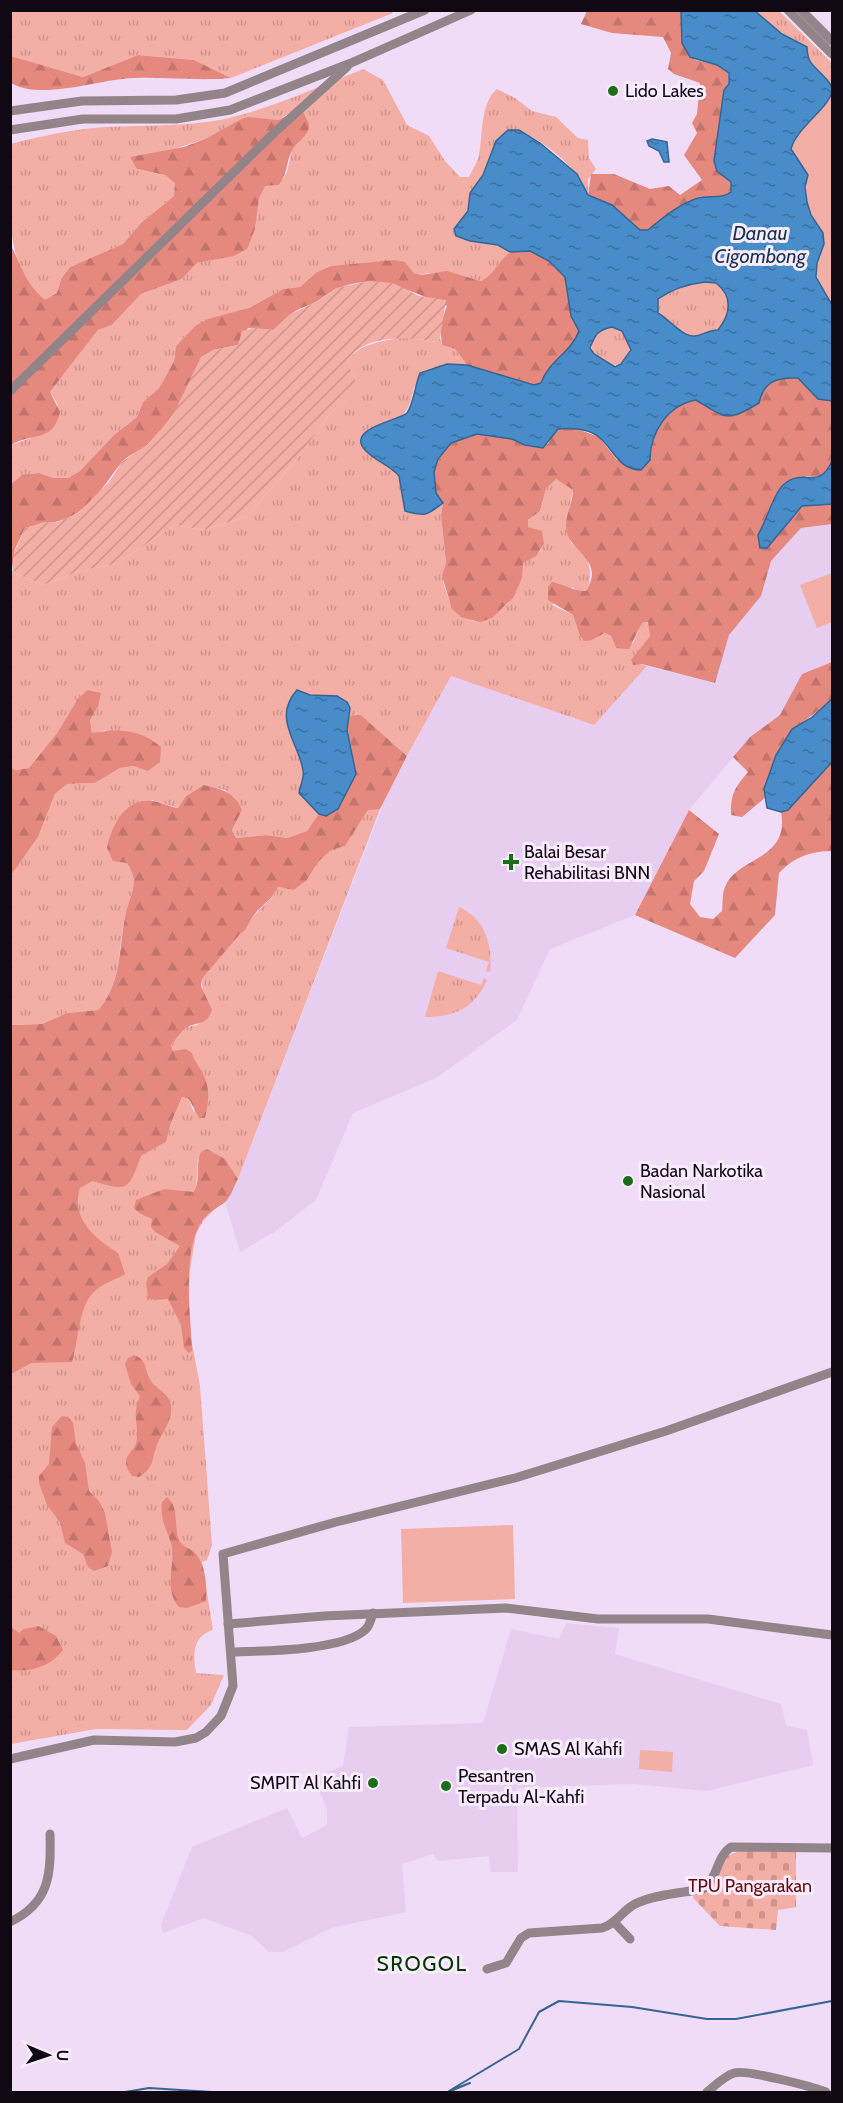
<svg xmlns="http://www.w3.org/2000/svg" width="843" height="2103" viewBox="0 0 843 2103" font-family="Cabin,sans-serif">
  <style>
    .built { fill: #e7cdf0 }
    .grass { fill: url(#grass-tufts) }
    .forest { fill: url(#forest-firs) }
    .cemetery { fill: url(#cemetery-stones) }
    .park { fill: #f3aea5 }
    .garden { fill: url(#garden-furrows) }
    .water { fill: url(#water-ripples); stroke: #376593; stroke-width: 1.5; fill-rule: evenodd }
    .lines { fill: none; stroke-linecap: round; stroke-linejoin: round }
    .stream { stroke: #376593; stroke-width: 2 }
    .minor { stroke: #928489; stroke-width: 9 }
    .poi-dot { fill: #1a6e17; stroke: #f9ecfe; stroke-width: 2 }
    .labels { text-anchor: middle; stroke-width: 6; stroke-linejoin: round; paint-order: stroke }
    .poi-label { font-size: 18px; fill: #100913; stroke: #f9ecfe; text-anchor: start }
    .park-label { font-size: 18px; fill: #600c0c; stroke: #f9ecfe }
    .water-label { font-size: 20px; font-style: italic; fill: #15324c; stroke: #f9ecfe }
    .quarter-label { font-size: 21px; letter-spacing: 1.5px; fill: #003600; stroke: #f9ecfe }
  </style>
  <defs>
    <pattern id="grass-tufts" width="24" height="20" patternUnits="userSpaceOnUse" patternTransform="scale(1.5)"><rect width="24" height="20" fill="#f3aea5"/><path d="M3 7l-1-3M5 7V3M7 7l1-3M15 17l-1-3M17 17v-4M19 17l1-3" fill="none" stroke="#cf948d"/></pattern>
    <pattern id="forest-firs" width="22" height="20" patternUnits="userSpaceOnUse" patternTransform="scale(1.5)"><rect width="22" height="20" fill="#e5887e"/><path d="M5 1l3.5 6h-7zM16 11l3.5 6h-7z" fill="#c3746c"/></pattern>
    <pattern id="cemetery-stones" width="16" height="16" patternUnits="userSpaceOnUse" patternTransform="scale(1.5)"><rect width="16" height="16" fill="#f3aea5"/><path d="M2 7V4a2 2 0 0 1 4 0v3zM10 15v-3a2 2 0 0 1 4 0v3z" fill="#cf948d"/></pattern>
    <pattern id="garden-furrows" width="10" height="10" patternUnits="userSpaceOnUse" patternTransform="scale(1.5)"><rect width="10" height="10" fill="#f3aea5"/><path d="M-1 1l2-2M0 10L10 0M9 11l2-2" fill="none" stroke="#cf948d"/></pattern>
    <pattern id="water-ripples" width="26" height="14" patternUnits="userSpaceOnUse" patternTransform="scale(1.5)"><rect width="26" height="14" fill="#488dca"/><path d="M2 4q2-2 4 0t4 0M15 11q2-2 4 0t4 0" fill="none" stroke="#3b71a3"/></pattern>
  </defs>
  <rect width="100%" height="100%" fill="#f1dcf8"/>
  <g class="built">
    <polygon points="832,524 832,662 802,674 780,715 750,737 689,810 635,915 550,949 517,1020 436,1078 353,1113 316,1200 276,1231 240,1252 225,1202 238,1179 387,794 451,676 594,725 647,666 715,683 729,635 761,596 771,561 801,528"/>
    <polygon points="566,1623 619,1628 615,1654 781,1704 786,1725 807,1730 813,1765 707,1791 634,1784 517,1788 518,1872 491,1872 489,1856 438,1861 433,1854 402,1864 406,1912 331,1928 283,1952 269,1952 252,1936 204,1918 163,1933 161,1925 192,1847 287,1808 302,1838 327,1825 327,1810 314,1777 343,1766 349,1727 483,1723 511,1629 559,1639"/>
  </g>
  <g class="grass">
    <polygon points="390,10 393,13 231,78 194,60 138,55 83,77 11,56 10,11"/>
    <polygon points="755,11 779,11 832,63 832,91 809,59 806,47 782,34"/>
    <path d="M363,69L383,80L407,125L429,136L445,161L460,177H469C472,170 478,162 479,155C483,135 480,103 497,89L515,98L532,111L556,117L578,138L588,140L589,158L596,169L588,179V195C584,188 581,179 576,173C561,156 531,130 508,130L496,141L483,175L470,193L468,211L454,229L470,241L498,245L510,252L487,278L481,281L461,275L428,273L421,275L414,273L405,262L331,266L317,272L300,287L283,289L249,308L195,326L176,346L174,361L166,376L159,388L143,402L137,417L114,435L80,471L68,478H54L39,473L22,475L11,484V445L31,438L58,405L50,392L98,330L112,325L141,294L182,279L197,263L227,257L255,229L259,199L265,186L279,185L287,172L292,150L307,132L290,113L278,120L241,119L205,139L177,148L137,169L165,175L176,183L174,196L142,222L123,244L70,267L61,279L57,293L45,301C0,262 11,198 11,144C41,136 73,129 105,127C145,125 186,127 225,119C272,108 318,87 363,69Z"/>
    <path d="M705,282L716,283C734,297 730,314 718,330C708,330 703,335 695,336C682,337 669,319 658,313V299C673,288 688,284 705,282Z"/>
    <circle cx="611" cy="347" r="19"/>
    <path d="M405,337L437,342L440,338L442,345L455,349L467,365L447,364L414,387C405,435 390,408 363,437L399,476L406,511L443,503L441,515L446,563L443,582L450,603L473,621C504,616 521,594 522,563L541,551L535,530L528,527V520L540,511L546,489L556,479L573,490L567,519L571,543L587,557L590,571L589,585L586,591L578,592L573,587L552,605L573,615L580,635L592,640L605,633L611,636L616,648L633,643L642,623L649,622L650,636L631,661L647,666L594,725L451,676L407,756L361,715L319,815L307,831L287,838L266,835L236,838L232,830L242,810L225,790L204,785L186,796L178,808L152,800L127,863C128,867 132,872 133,876C136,889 127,904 125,917C118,949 121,985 98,1010L67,1013L42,1024L11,1025L12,872L38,837L55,794L67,784L95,783L120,768L134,766L105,730L92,734L90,720L98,707L77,700L57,733L29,768L15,770L11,768L10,575L13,570L17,574L43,585L79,571L116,564L175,525L203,530L246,517L298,458L330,413L347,400L355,378L347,362C358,343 384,341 405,337Z"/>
    <path d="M376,808L380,809L238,1179L226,1161L198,1159L196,1188L219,1205L203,1221L196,1234L190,1270L188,1322L200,1386L212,1545L207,1560L202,1562L213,1630C192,1636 193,1656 196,1673L224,1675L211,1705L187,1730L96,1729L11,1744V1157L141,1156L166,1142L171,1123L182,1097L189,1099L194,1113L199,1066L179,1052L173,1051L171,1045L187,1027L198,1025L203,992L202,979L240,934C248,929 248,923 254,916C263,904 271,902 278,887L294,890L307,880L318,862L331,849L345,846L368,810Z"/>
    <path d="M459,907C485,918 493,946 490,972L486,971L489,962L446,948Z"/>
    <path d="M438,971L481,985L484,978L487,980C475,1008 454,1017 425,1017Z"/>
  </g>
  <g class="forest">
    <path d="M587,11H681L682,43L695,60L717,65L728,70L729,85L717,171L731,182V192L725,197C693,195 671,211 648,230H640L612,205L588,195L591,174H614L650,189L669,186L680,195L702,180L684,155L697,133L692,123L697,114L700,83L674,74L668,69L671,53L663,37L612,33L581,24Z"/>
    <path d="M138,55L194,60L231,78C199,81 166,77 134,78C99,79 41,101 11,83V56L83,77Z"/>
    <path d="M297,111L303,112C305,116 309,122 309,126C309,135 297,142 293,149C286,160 288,173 279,185L265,186L259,199L255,229L247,249L234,256L197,263L182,279L141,294L112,325L98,330L50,392L60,412C53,443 32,432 11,445L10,244C22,266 25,284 45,300L57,293L61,279L70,267L123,244L142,222L174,196L175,183L165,175L137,169L130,157L184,147L205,139L241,119L248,117L278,120Z"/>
    <path d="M516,250L530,251L549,261L565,277L571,316L579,331C571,352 549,361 542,383L534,385L467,365L455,349L442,345L440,326L447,306C401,287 363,266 319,300C312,305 301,307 294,312C286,317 281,325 273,330L248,328L238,345L213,350C193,382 176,417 148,444C141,451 129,454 122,462C108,479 96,501 77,513C61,524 42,523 25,528L15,549L11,575V484L22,475L39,473L54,478H68L80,471L114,435L137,417L143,402L159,388L166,376L174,361L176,346L195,326L208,319L249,308L283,289L300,287L317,272L331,266L395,260L405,262L414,273L421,275L447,271L481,281C496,274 500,255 516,250Z"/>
    <path d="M777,377L798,378L818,399L832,401V461L826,474L820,477L807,476L781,487L767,521L758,535L767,548L802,506L832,504V524L801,528L771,561L761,596L729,635L715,683L642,664L633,665L631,660L650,636L648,622L642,623L629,649L616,648L611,636L605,633L592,640L585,641L580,636L573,615L548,600V587L552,582C563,584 576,592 586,591C605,561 573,553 567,533C563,518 573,504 573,490L556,479L546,489L540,511L528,520V527L542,531L544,544L536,556L523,563L522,578L513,598L492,618L480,622L461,617L452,609L442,576L446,563L441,515L443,503L436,493L434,472L438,459L451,443L477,434L512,439L525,445L548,444L553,434L558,429L572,427L599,437L617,460H650C650,432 668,406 696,400L720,415L762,390Z"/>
    <path d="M832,662V699C800,727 787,726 773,770C770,780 764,786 766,797L742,817L731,815C730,795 735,787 748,772L733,757L750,737L780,715L802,674Z"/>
    <path d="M87,690L101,693L98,707L90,720L92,733C118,728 141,729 161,747L160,762L148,771L134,766L120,768L95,783L67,784L55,794L38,837L11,875V768L16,770L29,768L57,733L77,700Z"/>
    <path d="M361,715L407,756L380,809L368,810L345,846L331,850L318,862L307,880L294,890L278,887C270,903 259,906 252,918C247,926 247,930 240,934L202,979L201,986L212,1010C207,1024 201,1022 189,1026C183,1029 176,1040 171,1045L173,1051L186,1049L192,1053C194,1061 198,1064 201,1070C211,1087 209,1101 205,1118H199L189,1099L182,1097L171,1123L166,1142L141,1156C128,1192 128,1191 92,1181L80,1188C70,1218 95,1239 118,1253L125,1274C116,1280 103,1283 96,1290C78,1304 79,1341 72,1362L31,1363L11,1374V1025L42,1024L67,1013L98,1010C121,985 119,949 125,917C127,904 136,889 133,876C132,872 129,867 127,863L113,861L107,848C111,827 125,798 151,801C160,801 169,807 178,808L186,796L204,785C222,789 234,792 242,810L232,830L236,838L266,835L287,838L307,831L319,814L326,816L338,809L356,774L347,723L350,716Z"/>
    <path d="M832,762V851C811,851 794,857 779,873L775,915L735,958L635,915L689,810L719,834L704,871L694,881L690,904L700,917L713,919L722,911C723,904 722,893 725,887C737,856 790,861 781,812L788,810Z"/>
    <path d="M207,1149L225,1159L238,1179C234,1186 230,1199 224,1203C216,1208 208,1213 202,1221C181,1252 191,1315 192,1351L189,1353L184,1348L181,1325L168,1299L155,1300L148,1298L146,1283L148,1277L167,1264L180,1246L155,1232L151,1227L152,1219L139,1213L134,1208L136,1200L164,1189L194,1192C201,1180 195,1165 201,1152Z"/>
    <path d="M134,1355C148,1360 144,1370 151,1381C155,1388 164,1391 168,1398C177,1413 165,1429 158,1442C151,1455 157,1466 139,1477L132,1476C116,1454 137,1454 137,1438C138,1420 132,1415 140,1396L131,1384L125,1364L128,1358Z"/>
    <polygon points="62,1416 68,1417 73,1423 76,1443 85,1463 89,1491 99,1501 105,1513 112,1552 108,1566 94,1571 88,1567 83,1554 65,1543 60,1522 47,1505 39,1483 39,1476 49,1464 52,1427"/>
    <path d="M167,1497C179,1507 174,1523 178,1537C180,1546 188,1547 194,1552C206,1564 207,1585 206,1601L187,1608L179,1607C162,1587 177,1563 171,1543C166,1528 160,1519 162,1502Z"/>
    <path d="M10,1626L19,1633L24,1629L38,1626L56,1636L63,1650C50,1667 31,1672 11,1670Z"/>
  </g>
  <polygon class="cemetery" points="739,1851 796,1851 796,1907 778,1910 776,1930 720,1926 693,1898 694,1894 711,1884 721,1859"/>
  <g class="park">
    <path d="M832,91V305C823,290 812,277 818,259C821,251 824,245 823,236C821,229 815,223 811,216C805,203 805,189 808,175L791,149L800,130Z"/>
    <polygon points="832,573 832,622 817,628 800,585"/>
    <polygon points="513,1525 515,1599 403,1603 401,1529"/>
    <polygon points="640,1750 673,1752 672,1772 639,1769"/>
  </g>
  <path class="garden" d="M369,281L393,283L419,296L446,300L440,338L437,342C409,337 363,333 347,362L355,378V385L347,400L330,413L298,458L246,517L203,530L175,525L116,564L79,571L43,585L17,574L13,570V556L25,528L44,522H58L78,513L109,482L123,461L147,445L172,417L201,357L213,350L238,345L242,331L255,328L273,330L289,315L318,301L336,288Z"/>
  <g class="water">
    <path d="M681,11H755L782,34L807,47C807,52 808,57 810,61C814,69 833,81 832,91C830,107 796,128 791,149L808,175L805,187L807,202L811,215L823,233L824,244L817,263L816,277L832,305V401L818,399L798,378C777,377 764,381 759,403C727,422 727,419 696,400C668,405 650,432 650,460L641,470C619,470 614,450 600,438C590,429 571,428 558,429L543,448L525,445L512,439L477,434L451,443L438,459L434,472L436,493L443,503C427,515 427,517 405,511L399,476C390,465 375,461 365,450C345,428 401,420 407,413C414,403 415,385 420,373L447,364L467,365L534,385L541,383C550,359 570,354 579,331L571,316L565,277L549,261L530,251L510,252L498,245L470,241L456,236L454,229L468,211L470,193L483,175L496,141L508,130H519L540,143L577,174L588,195L612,205L640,230H648C663,218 676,206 695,199C707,194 721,200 731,192V182L717,171L714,161L724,90L729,84V73L717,65L690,57L682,43ZM705,282L716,283C734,297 730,315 718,330C709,330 703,335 695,336C682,337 669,319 658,313V299C673,288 688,284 705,282ZM612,327L622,331L631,350L621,364L615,367L594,354L590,348C595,335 597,330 612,327Z"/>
    <polygon points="652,139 667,142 669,162 664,162 659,151 649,146 647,141"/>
    <path d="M832,461V504L802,506L767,548H760L758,535C766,522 774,493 783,485C805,466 818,492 832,461Z"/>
    <path d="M297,690L310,695L337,696L347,702L350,708L347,730L356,774L338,809L326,816L319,814L299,793C300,785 305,778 303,770C298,741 272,718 297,690Z"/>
    <polygon points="832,699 832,762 788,810 781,812 767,808 764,789 776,755 792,729 811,718"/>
  </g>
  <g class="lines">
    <g class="stream">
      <polyline points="125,2092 149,2088 212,2092"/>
      <polyline points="448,2092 470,2083 449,2091 519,2049 539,2012 559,2001 632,2007 707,2019 736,2019 832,2001"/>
    </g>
    <g class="minor">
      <polyline points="788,10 832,54"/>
      <polyline points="801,10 832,41"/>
      <polyline points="10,111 82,101 176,100 225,93 425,10"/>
      <polyline points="10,130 83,119 176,119 230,110 351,63 471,10"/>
      <polyline points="10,391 276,131 347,67"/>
      <polyline points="228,1624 324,1616 506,1608 598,1619 708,1619 832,1635"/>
      <path d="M231,1652C262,1651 342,1651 365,1630C370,1626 371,1619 373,1613"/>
      <polyline points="10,1759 94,1740 175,1742 196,1738 206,1732 221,1716 233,1686 223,1554 336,1522 515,1478 666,1431 832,1372"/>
      <path d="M10,1922C50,1903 51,1874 50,1834"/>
      <polyline points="614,1922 630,1939"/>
      <path d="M487,1969L506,1963L521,1938L529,1933L602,1928C617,1924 623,1909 637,1903C657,1894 682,1893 703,1889C718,1879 716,1857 731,1847L832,1848"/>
      <path d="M707,2092C715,2086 724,2076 734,2073C746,2069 813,2087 826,2092"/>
    </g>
  </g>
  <g class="poi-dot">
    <circle cx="613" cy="91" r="6"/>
    <path d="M508 853h6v6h6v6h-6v6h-6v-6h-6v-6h6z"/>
    <circle cx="628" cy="1181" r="6"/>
    <circle cx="502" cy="1749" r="6"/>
    <circle cx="373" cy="1783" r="6"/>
    <circle cx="446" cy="1786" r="6"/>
  </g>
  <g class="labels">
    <g class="poi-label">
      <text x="625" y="97">Lido Lakes</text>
      <text x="524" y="858">Balai Besar<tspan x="524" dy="21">Rehabilitasi BNN</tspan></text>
      <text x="640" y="1177">Badan Narkotika<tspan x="640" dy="21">Nasional</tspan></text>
      <text x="514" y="1755">SMAS Al Kahfi</text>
      <text x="458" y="1782">Pesantren<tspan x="458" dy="21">Terpadu Al-Kahfi</tspan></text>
      <text x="361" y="1789" text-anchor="end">SMPIT Al Kahfi</text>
    </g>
    <g class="park-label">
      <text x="750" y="1892">TPU Pangarakan</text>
    </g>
    <g class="water-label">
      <text x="760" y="240">Danau<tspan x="760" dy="23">Cigombong</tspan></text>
    </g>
    <g class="quarter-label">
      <text x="422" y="1971">SROGOL</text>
    </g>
  </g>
  <rect width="843" height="2103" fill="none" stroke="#100913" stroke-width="24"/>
  <g transform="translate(48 2055) rotate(92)" stroke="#f9ecfe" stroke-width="4.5" paint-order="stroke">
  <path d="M0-4.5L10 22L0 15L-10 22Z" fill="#100913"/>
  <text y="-9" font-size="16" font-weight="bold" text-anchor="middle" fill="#100913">U</text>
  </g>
</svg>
